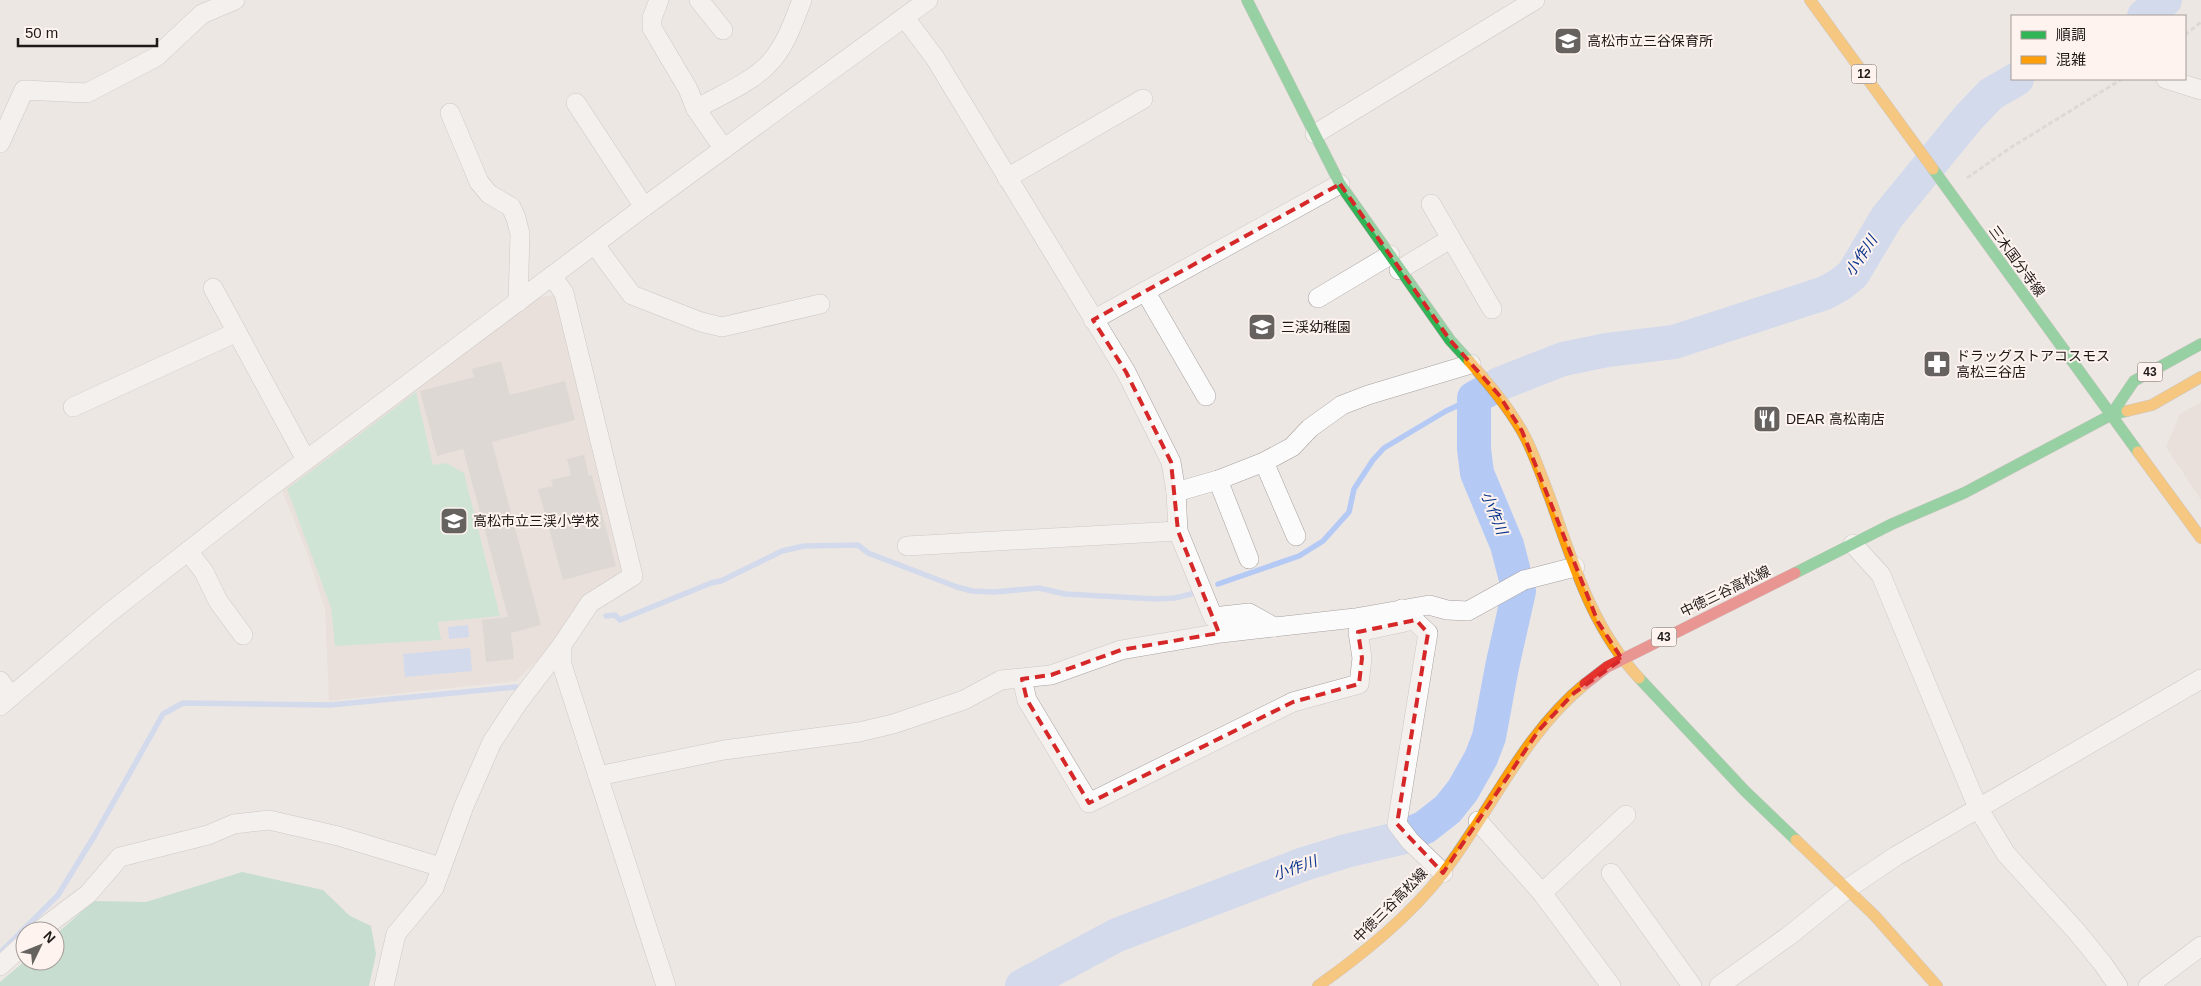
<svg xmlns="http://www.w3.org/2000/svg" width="2201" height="986" viewBox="0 0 2201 986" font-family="Helvetica,'Noto Sans JP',sans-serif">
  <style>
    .built { fill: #e4d7d1 }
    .green { fill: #aee0c6 }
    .forest { fill: #99d1b6 }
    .water { fill: #b4caf5 }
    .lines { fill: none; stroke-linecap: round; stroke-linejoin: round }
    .stream { stroke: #b4caf5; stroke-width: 5.5 }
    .river { stroke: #b4caf5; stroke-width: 34 }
    .building { fill: #cac5c2 }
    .street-casing { stroke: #a6a19f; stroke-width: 20 }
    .fast-casing { stroke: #a6a19f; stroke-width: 12 }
    .slow-casing { stroke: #a6a19f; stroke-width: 12 }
    .jam-casing { stroke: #a6a19f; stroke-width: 12 }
    .path { stroke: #c8c7c6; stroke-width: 3; stroke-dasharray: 5 2.5; stroke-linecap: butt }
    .street { stroke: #fcfbfb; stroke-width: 19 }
    .fast { stroke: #30b455; stroke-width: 11 }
    .slow { stroke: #ff9f0a; stroke-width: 11 }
    .jam { stroke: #e5322d; stroke-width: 11 }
    .marked { fill: none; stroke: #d62828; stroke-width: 4; stroke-dasharray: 10 6; stroke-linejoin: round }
    .labels { text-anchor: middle; stroke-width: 4; stroke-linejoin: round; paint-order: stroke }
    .shield { fill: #fef3ee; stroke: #615b58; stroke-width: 1 }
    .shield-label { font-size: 12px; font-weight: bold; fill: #1e1a18 }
    .poi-label { font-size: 14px; fill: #1e1a18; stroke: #fef3ee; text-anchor: start }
    .street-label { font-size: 14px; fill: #1e1a18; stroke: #fef3ee }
    .water-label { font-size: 15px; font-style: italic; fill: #0b368d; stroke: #fef3ee }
  </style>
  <rect width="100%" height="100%" fill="#ede7e4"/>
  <g class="built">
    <polygon points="560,294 626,568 584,596 560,639 516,681 329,701 325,610 307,553 282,490 536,298"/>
    <polygon points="2201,402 2201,500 2166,447 2180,414"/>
  </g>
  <polygon class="green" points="416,392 433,465 446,463 464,473 500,616 438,622 441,640 335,646 331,608 287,489"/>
  <polygon class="forest" points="242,872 323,890 350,916 371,926 376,954 369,986 0,986 0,982 25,961 55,961 55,935 94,901 146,902"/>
  <g class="water">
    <polygon points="468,625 469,637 449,639 448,627"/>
    <polygon points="470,648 472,671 405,677 403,654"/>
  </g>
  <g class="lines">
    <g class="stream">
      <polyline points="1218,584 1299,556 1323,541 1349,512 1354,489 1373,460 1384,448 1446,411 1474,398"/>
      <polyline points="606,616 615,615 620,620 711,583 721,581 782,551 804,546 858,545 868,553 957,587 972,591 994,592 1039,588 1065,594 1156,599 1175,598 1195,593"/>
      <polyline points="0,953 58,895 95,835 163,714 183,703 330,705 516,687"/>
    </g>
    <g class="river">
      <polyline points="2144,16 2165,0"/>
      <polyline points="1022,986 1117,935 1304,864 1346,851 1401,838 1425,827 1448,809 1463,790 1481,758 1489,737 1502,667 1519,591 1507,545 1477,473 1474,449 1474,398 1499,384 1563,359 1607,350 1674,342 1825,293 1841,284 1853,274 1887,217 1968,118 1991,94 2017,79"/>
    </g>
  </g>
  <g class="building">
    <polygon points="501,361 510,395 565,381 575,420 492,442 541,625 511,633 514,659 486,662 482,620 508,617 463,449 437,456 420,391 474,377 472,369"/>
    <polygon points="584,455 589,476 592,475 616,566 563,580 538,489 553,486 551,480 571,475 567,459"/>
  </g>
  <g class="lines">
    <defs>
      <g id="street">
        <polyline points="659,0 652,18 652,28 688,89 696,109 724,149"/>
        <polyline points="699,0 723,30"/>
        <polyline points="905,18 935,58 1126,372 1171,462 1176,492 1178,531 1213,617 1249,613 1274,627"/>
        <polyline points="2166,79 2201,90"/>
        <polyline points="576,103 644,207"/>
        <path d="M696,109C722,94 754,82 773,59C787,42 794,20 802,0"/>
        <polyline points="450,113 479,182 489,194 511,207 516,218 520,234 518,302"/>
        <polyline points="1315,134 1535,0"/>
        <polyline points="0,143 24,90 87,93 156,57 202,14 235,0"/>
        <polyline points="1007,178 1143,99"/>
        <polyline points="1431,204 1492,309"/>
        <polyline points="595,245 632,295 701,322 722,327 820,304"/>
        <polyline points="1399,270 1450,239"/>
        <polyline points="552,276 564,293 633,576 590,603 562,645 562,665 666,986"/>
        <polyline points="213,288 306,460"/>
        <polyline points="1145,291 1206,396"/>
        <polyline points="1318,298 1390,255"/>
        <polyline points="1093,320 1340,184"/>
        <polyline points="73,407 237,332"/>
        <polyline points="1264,462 1296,536"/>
        <polyline points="1218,480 1249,559"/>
        <polyline points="1176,492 1218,480 1264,462 1292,447 1310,428 1342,405 1368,395 1471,364"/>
        <polyline points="1853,544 1881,575 1978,808 2006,854 2077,932 2103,964 2118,986"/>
        <polyline points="907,546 1178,531"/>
        <polyline points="188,551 204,572 218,601 243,635"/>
        <polyline points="1402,609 1428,633 1397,824 1410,841 1443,873"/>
        <polyline points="1022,679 1027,700 1089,803 1293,702 1359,684 1362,658 1358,632 1405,622 1402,609"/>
        <polyline points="0,681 11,696"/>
        <polyline points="0,706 109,613 261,494 644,207 928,0"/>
        <polyline points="598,776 724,750 859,732 893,724 964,700 1001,680 1051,675 1121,650 1221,633 1355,618 1429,605 1447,610 1468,611 1524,580 1575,567"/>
        <polyline points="1478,821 1542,893 1611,986"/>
        <polyline points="1611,873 1692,986"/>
        <polyline points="1542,893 1626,815"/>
        <polyline points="39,931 88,894 120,857 208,835 234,824 269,820 338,836 441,867"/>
        <polyline points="0,966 25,943"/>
        <polyline points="384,986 396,934 434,888 464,806 492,742 517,704 562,645"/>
        <polyline points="1719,986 1790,935 1847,889 1896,856 2201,679"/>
        <polyline points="2148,986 2201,946"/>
      </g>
      <g id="fast">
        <polyline points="1247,0 1340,184 1450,340 1469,361"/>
        <polyline points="1933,169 2138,452"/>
        <polyline points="2111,415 2134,381 2201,344"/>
        <polyline points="1795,573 1892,524 1964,493 2111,415 2127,411"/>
        <polyline points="1639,678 1745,791 1796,840"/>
      </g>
      <g id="slow">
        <polyline points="1810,0 1933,169"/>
        <path d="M1469,361C1488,383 1507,405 1522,431C1534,452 1541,475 1550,498C1573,562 1591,626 1639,678"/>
        <polyline points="2127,411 2152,405 2201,377"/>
        <polyline points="2138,452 2201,538"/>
        <polyline points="1796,840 1875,916 1937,986"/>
        <path d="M1318,986C1364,953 1409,917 1444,872C1492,809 1523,735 1585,684"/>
      </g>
      <polyline id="jam" points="1585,684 1607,667 1795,573"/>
    </defs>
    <use href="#street" class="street-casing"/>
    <use href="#fast" class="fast-casing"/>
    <use href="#slow" class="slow-casing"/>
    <use href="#jam" class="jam-casing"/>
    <g class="path">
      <polyline points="2185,35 2201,22"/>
      <polyline points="1967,178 2010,148 2122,79"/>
    </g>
    <use href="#street" class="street"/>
    <use href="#fast" class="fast"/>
    <use href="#slow" class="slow"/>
    <use href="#jam" class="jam"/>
  </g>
  <path d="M0 0H2201V986H0ZM1340,184L1450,340L1499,395L1522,431L1598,622L1622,659L1574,693L1539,730L1443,873L1397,824L1428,633L1416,620L1358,632L1362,658L1359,684L1293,702L1089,803L1027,700L1022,679L1051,675L1121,650L1219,633L1178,531L1171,462L1126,372L1093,320Z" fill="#ede7e4" fill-opacity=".55" fill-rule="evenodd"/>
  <path class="marked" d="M1340,184L1450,340L1499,395L1522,431L1598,622L1622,659L1574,693L1539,730L1443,873L1397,824L1428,633L1416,620L1358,632L1362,658L1359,684L1293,702L1089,803L1027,700L1022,679L1051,675L1121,650L1219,633L1178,531L1171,462L1126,372L1093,320Z"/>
  <defs>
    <symbol id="school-square" viewBox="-11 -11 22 22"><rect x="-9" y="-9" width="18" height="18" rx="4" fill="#66625f" stroke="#fef3ee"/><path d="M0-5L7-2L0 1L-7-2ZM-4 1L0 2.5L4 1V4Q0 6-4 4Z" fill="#fff"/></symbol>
    <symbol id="pharmacy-square" viewBox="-11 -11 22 22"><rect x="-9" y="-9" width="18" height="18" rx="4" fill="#66625f" stroke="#fef3ee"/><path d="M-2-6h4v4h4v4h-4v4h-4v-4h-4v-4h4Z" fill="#fff"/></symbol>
    <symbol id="restaurant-square" viewBox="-11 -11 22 22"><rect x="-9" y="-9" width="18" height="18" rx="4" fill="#66625f" stroke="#fef3ee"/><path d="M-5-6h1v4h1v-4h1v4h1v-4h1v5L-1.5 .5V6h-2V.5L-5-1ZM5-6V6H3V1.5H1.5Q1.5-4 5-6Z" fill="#fff"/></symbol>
  </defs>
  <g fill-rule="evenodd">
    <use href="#school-square" x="1552" y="25" width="32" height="32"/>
    <use href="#school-square" x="1246" y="311" width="32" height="32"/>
    <use href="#pharmacy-square" x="1921" y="348" width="32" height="32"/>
    <use href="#restaurant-square" x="1751" y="403" width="32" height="32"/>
    <use href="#school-square" x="438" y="505" width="32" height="32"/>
  </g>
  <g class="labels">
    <g class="shield">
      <rect x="1851.5" y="64.5" width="25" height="19" rx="4"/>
      <rect x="2137.5" y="362.5" width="25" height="19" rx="4"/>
      <rect x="1651.5" y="627.5" width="25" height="19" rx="4"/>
    </g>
    <g class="shield-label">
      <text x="1864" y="78">12</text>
      <text x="2150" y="376">43</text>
      <text x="1664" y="641">43</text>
    </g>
    <g class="poi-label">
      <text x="1587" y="46">高松市立三谷保育所</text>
      <text x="1281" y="332">三渓幼稚園</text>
      <text x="1956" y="361">ドラッグストアコスモス<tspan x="1956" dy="16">高松三谷店</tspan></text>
      <text x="1786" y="424">DEAR 高松南店</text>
      <text x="473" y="526">高松市立三渓小学校</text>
    </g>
    <g class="street-label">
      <text transform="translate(2017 261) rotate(54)" y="5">三木国分寺線</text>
      <text transform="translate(1725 591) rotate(-26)" y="5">中徳三谷高松線</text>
      <text transform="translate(1390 905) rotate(-45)" y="5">中徳三谷高松線</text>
    </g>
    <g class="water-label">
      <text transform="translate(1861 256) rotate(-56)" y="5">小作川</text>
      <text transform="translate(1494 513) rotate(68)" y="5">小作川</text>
      <text transform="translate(1295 868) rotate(-19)" y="5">小作川</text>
    </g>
  </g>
  <rect x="2011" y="15" width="175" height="65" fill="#fef3ee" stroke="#a49c98"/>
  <rect x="2021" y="31" width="25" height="8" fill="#30b455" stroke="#a49c98"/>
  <text x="2056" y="40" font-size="15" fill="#1e1a18">順調</text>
  <rect x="2021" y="56" width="25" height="8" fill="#ff9f0a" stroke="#a49c98"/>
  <text x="2056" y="65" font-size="15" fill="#1e1a18">混雑</text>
  <g transform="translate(40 946) rotate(47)"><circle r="24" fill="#fef3ee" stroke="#a49c98"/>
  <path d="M0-4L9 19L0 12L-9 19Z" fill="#66625f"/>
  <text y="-8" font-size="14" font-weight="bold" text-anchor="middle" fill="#1e1a18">N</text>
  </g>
  <path d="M18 38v8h139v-8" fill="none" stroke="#1e1a18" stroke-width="2.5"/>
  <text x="25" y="38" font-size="15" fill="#1e1a18" stroke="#fef3ee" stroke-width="4" paint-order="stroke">50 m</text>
</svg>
